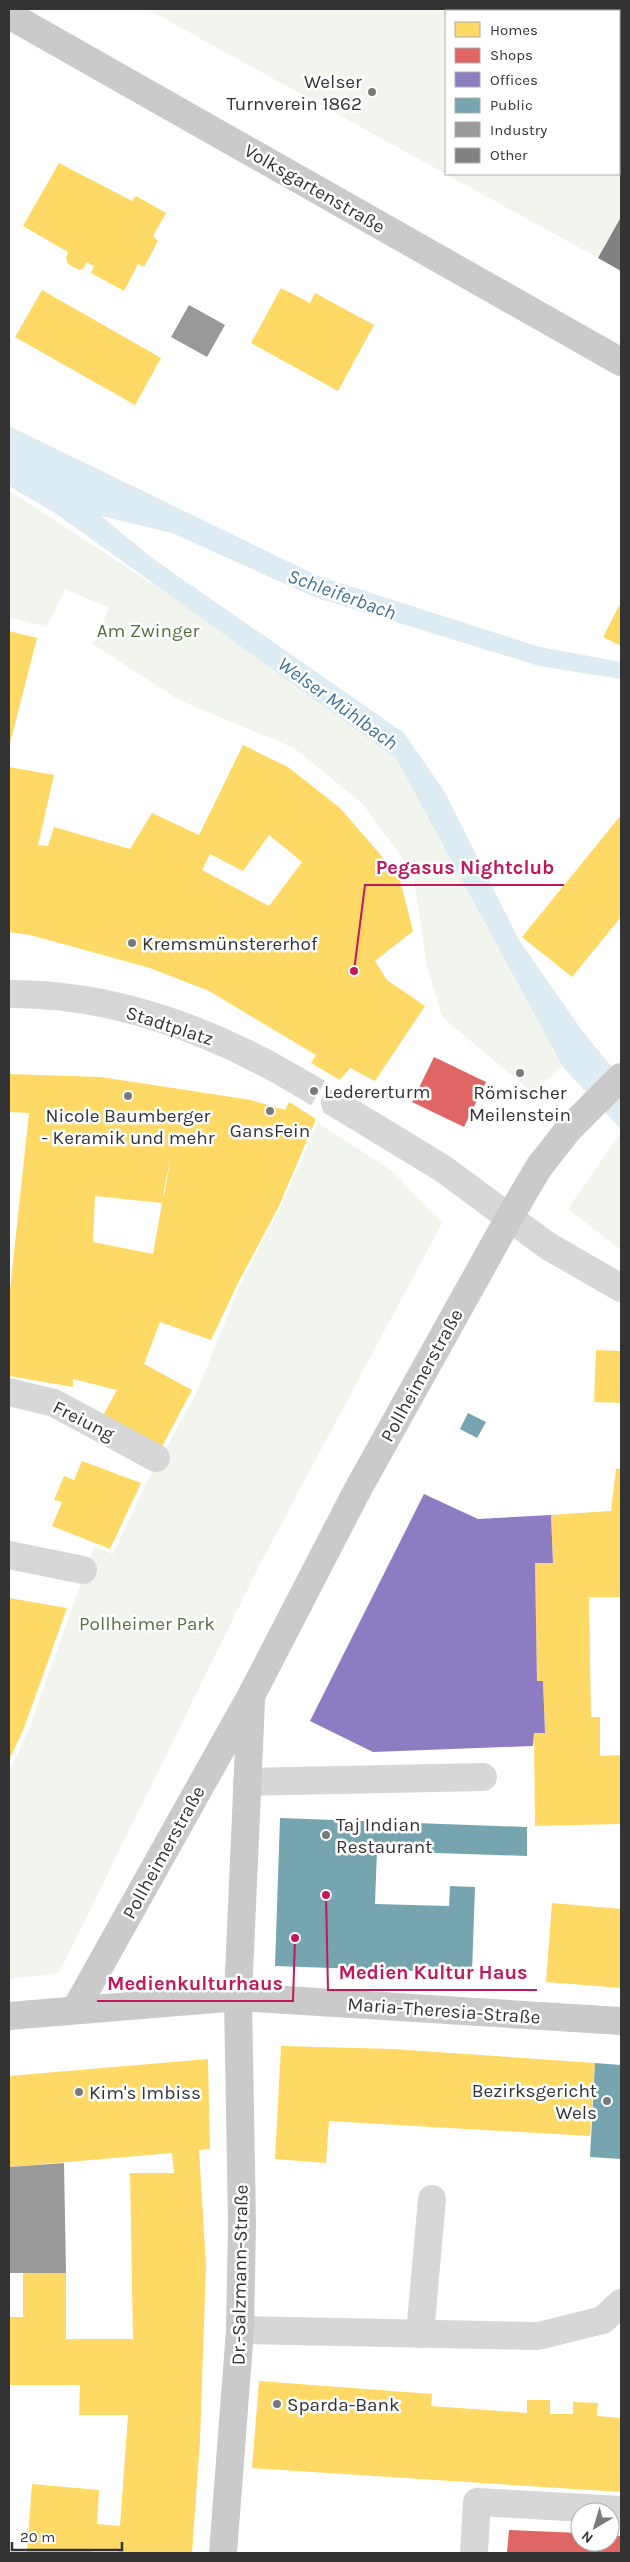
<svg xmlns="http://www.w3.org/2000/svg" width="630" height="2562" viewBox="0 0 630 2562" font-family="Karla,sans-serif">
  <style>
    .green { fill: #f1f5ed; fill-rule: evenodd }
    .water { fill: #ddebf3 }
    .homes { fill: #ffd966; fill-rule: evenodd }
    .shops { fill: #e06666 }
    .offices { fill: #8e7cc3 }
    .public { fill: #76a5af }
    .industry { fill: #999 }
    .building { fill: #818181 }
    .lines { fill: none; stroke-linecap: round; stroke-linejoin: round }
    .minor-tunnel { stroke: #d6d6d6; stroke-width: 28; stroke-dasharray: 28 14; stroke-linecap: butt }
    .minor { stroke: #d7d7d7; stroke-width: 28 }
    .major { stroke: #cacaca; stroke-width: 28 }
    .poi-dot { fill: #7a7a7a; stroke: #fff; stroke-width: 2 }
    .labels { text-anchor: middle; stroke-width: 5; stroke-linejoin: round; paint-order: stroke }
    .poi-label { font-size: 19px; fill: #333; stroke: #fff; text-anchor: start }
    .street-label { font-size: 19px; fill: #333; stroke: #fff }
    .park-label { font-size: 19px; fill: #56703f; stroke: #fff }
    .water-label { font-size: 20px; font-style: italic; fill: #3f7597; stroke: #fff }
    .leader { fill: none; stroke: #c2185b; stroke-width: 2 }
    .callout-dot { fill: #c2185b; stroke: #fff; stroke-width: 2 }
    .callout-label { font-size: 20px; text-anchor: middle; font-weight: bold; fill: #c2185b; stroke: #fff; stroke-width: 5; stroke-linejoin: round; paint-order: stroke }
  </style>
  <rect width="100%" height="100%" fill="#fff"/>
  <g class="green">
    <path d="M147,9H621V271L598,258ZM446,11H619V174H446Z"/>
    <polygon points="9,491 202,616 396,758 429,815 563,1067 532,1092 442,1017 427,966 413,872 362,803 294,748 179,700 93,644 109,608 65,589 47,627 9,617"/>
    <polygon points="318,1123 391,1170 442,1223 260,1564 59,1973 9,1979 9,1773 29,1729 94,1547 113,1554 145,1486 197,1392 239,1287 280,1208"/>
    <polygon points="621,1132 621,1250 568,1209"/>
  </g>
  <polygon class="water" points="9,426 318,576 540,647 621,662 621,679 539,666 314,597 172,533 101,516 152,558 404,733 444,791 519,940 583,1032 621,1078 621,1129 563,1067 396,758 58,515 9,486"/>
  <g class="homes">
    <polygon points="59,163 132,201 136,196 166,213 153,236 158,241 144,267 138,264 124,291 91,273 94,266 86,262 84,268 79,270 68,264 66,258 68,252 23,226"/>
    <polygon points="281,288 310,303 315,293 374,325 338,391 251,343"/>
    <polygon points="42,290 161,358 135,405 15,337"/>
    <polygon points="621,602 621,646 603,637"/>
    <polygon points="9,631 37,638 9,747"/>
    <path d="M243,745L288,767L340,808L399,876L413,931L375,961L387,980L425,1006L375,1081L350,1068L340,1080L311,1063L316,1055L209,991L150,968L30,935L9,932V767L54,775L38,845L48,846L54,827L130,849L152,813L199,835ZM269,835L302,862L269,906L202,870L210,854L243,871Z"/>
    <polygon points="621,815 621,917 572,977 522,937"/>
    <path d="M9,1074L101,1077L251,1100L285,1110L289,1102L316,1119L279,1206L237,1285L211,1340L160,1322L144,1364L192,1390L159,1452L100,1421L117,1390L73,1379V1387L9,1376V1299L29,1113L9,1112ZM172,1150L166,1185L164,1195H163ZM95,1196L162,1203L153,1254L93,1242Z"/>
    <polygon points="596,1350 621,1351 621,1403 594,1402"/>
    <polygon points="82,1461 141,1483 110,1549 52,1526 62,1502 54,1500 64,1476 74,1480"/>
    <polygon points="616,1469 621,1469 621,1597 589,1597 591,1717 600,1717 600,1756 621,1755 621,1824 535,1826 534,1733 545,1733 543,1681 537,1681 535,1563 553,1563 551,1515 611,1511"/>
    <polygon points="9,1598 67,1608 24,1728 9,1760"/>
    <polygon points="552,1903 621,1909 621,1988 546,1982"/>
    <polygon points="281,2046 393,2049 595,2063 590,2136 329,2121 326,2163 275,2159"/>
    <polygon points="208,2059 210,2149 199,2150 206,2265 200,2441 192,2553 118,2553 119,2551 92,2549 92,2553 27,2553 32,2484 99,2490 97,2524 120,2526 128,2415 79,2415 80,2385 9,2385 9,2317 23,2317 23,2273 66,2273 66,2339 133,2339 130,2173 174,2173 172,2153 9,2167 9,2076"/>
    <polygon points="259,2381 432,2394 431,2406 527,2413 527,2400 550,2400 550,2414 573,2414 573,2402 598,2403 597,2416 621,2418 621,2492 252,2468"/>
  </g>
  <g class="shops">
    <polygon points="434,1057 486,1082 464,1127 412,1102"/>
    <polygon points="509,2530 580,2533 580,2542 610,2542 610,2535 621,2536 621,2553 507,2553"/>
  </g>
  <polygon class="offices" points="424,1494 478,1519 551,1515 553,1563 535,1563 537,1681 543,1681 545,1733 534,1733 533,1746 373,1752 310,1721"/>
  <g class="public">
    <polygon points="468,1413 486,1422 477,1438 460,1429"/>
    <polygon points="280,1818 527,1827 527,1856 377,1851 375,1904 449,1906 450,1886 475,1887 472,1973 275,1966"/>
    <polygon points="595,2063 621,2065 621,2159 590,2157"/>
  </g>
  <g class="industry">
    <polygon points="189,305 225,325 207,357 171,337"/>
    <polygon points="64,2163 66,2273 9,2273 9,2167"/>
  </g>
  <polygon class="building" points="621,217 621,271 598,258"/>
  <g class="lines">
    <polyline class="minor-tunnel" points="294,1079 335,1103"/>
    <g class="minor">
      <path d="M9,994C109,993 209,1029 294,1079"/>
      <polyline points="335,1103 442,1168 548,1246 621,1288"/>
      <polyline points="9,1392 54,1403 156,1458"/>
      <polyline points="9,1555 83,1570"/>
      <polyline points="247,1782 483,1777"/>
      <polyline points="240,2330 538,2336 603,2320 621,2303"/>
      <polyline points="420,2334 432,2199"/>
      <polyline points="474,2553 477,2502 621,2510"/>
    </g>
    <g class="major">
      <polyline points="9,15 621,362"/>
      <polyline points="75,2010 252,1694 358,1489 509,1218 539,1167 568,1130 621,1077"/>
      <polyline points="9,2016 238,1997 621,2021"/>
      <polyline points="223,2553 240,2330 242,2223 238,1997 251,1701"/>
    </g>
  </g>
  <g class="poi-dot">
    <circle cx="372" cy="92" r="5"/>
    <circle cx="132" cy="943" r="5"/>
    <circle cx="520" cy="1073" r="5"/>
    <circle cx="314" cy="1091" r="5"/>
    <circle cx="128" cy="1096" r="5"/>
    <circle cx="270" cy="1111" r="5"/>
    <circle cx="326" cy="1835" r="5"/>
    <circle cx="79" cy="2092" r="5"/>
    <circle cx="607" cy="2101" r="5"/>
    <circle cx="277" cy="2404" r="5"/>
  </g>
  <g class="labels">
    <g class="poi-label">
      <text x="362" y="88" text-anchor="end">Welser<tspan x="362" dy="22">Turnverein 1862</tspan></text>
      <text x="142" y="950">Kremsmünstererhof</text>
      <text x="324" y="1098">Ledererturm</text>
      <text x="520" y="1099" text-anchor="middle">Römischer<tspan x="520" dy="22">Meilenstein</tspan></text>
      <text x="128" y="1122" text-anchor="middle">Nicole Baumberger<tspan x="128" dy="22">- Keramik und mehr</tspan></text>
      <text x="270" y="1137" text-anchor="middle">GansFein</text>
      <text x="336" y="1831">Taj Indian<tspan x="336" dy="22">Restaurant</tspan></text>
      <text x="597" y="2097" text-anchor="end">Bezirksgericht<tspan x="597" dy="22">Wels</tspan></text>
      <text x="89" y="2099">Kim's Imbiss</text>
      <text x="287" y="2411">Sparda-Bank</text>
    </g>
    <g class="street-label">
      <text transform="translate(315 188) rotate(30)" y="7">Volksgartenstraße</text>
      <text transform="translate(170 1025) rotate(18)" y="7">Stadtplatz</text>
      <text transform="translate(421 1375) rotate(-61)" y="7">Pollheimerstraße</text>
      <text transform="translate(84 1420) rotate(27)" y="7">Freiung</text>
      <text transform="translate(163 1852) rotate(-61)" y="7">Pollheimerstraße</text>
      <text transform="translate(444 2010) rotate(4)" y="7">Maria-Theresia-Straße</text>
      <text transform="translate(239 2275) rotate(-89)" y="7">Dr.-Salzmann-Straße</text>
    </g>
    <g class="park-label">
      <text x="148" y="637">Am Zwinger</text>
      <text x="147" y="1630">Pollheimer Park</text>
    </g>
    <g class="water-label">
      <text transform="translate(342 594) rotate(20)" y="7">Schleiferbach</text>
      <text transform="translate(338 703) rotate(36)" y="7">Welser Mühlbach</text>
    </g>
  </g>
  <path class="leader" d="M354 971L365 885H564M326 1895L328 1990H537M295 1938L293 2001H97"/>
  <g class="callout-dot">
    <circle cx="354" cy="971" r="5"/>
    <circle cx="326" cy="1895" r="5"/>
    <circle cx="295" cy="1938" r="5"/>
  </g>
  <g class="callout-label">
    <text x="465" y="874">Pegasus Nightclub</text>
    <text x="433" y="1979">Medien Kultur Haus</text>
    <text x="195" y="1990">Medienkulturhaus</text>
  </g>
  <rect width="630" height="2562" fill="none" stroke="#333333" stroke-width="20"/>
  <rect x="445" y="10" width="175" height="165" fill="#ffffff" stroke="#adadad"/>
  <rect x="455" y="22" width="25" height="15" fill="#ffd966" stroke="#adadad"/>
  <text x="490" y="35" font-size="15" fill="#333333">Homes</text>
  <rect x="455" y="48" width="25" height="15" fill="#e06666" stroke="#adadad"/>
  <text x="490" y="60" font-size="15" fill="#333333">Shops</text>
  <rect x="455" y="72" width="25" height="15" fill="#8e7cc3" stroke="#adadad"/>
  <text x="490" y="85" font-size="15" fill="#333333">Offices</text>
  <rect x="455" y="98" width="25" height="15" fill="#76a5af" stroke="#adadad"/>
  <text x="490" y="110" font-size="15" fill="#333333">Public</text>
  <rect x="455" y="122" width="25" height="15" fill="#999999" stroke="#adadad"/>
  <text x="490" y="135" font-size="15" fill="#333333">Industry</text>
  <rect x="455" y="148" width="25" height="15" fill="#818181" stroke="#adadad"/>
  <text x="490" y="160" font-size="15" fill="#333333">Other</text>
  <g transform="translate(595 2527) rotate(218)"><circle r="24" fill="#ffffff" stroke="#adadad"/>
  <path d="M0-4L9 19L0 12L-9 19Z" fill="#7a7a7a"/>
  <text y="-8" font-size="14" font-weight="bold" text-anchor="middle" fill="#333333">N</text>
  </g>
  <path d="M12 2542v8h110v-8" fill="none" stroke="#333333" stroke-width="2.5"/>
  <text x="20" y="2542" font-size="15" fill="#333333" stroke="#ffffff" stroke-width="4" paint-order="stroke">20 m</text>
</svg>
